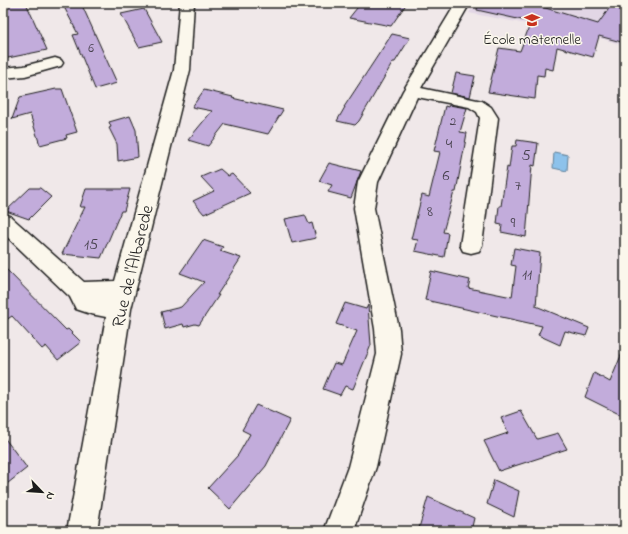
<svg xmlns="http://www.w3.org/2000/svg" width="628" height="534" viewBox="0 0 628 534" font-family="'Indie Flower',sans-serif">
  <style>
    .built { fill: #e2d6e5 }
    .water { fill: #8dc2eb; stroke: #608098 }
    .building { fill: #c2acdb; stroke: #1c1c1c }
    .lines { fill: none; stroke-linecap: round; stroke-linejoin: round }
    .minor-casing { stroke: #1c1c1c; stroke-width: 3 }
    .minor { fill: #fbf7ec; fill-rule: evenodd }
    .labels { text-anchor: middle; stroke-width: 3; stroke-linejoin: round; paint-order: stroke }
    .far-number-label { font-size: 13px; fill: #46404c }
    .far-poi-label { font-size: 15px; fill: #1c1c1c; stroke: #fbf7ec }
    .number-label { font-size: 16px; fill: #46404c }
    .street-label { font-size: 18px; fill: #1c1c1c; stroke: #fbf7ec }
  </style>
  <rect width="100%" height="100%" fill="#f0e8e9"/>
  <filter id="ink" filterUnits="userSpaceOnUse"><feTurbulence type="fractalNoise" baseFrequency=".025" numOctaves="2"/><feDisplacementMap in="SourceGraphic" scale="8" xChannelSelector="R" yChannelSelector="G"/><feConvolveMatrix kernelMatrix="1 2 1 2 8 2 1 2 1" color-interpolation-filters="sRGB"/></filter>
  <g filter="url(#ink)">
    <polygon class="built" points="475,3 625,3 625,46 597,37 469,13"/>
    <polygon class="water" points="554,152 568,155 567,171 553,168"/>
    <g class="building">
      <polygon points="3,3 26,3 47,50 3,59"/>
      <polygon points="62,3 81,3 117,83 95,89 73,35 78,34"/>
      <polygon points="361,3 407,3 391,26 349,18"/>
      <polygon points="478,3 529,3 598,24 613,3 625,3 625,43 599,36 593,57 557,47 553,70 545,68 544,76 537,75 535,99 488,92 499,48 520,51 531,22 477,10"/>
      <polygon points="144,9 162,42 139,47 121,14"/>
      <polygon points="392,34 410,38 395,62 393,62 359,121 355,125 337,121 345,107 344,107"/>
      <polygon points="456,73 475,76 470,97 451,93"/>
      <polygon points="56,89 62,89 77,132 66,135 67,138 40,145 30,114 12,119 20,97"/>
      <polygon points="204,90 233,97 232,98 283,110 268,134 225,124 208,146 188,140 212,111 192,107"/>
      <polygon points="449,105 467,108 460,132 467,133 456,192 454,192 443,232 448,233 444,257 415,251 418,240 411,239 422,195 429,197 440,152 434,151 445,106 448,107"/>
      <polygon points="130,116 136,130 138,157 118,161 117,144 109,128 111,127 109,122"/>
      <polygon points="517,140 538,143 535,166 532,165 526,237 501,232 502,225 497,224 499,206 501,206 507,167 509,168 512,146 516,146"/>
      <polygon points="329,163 361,171 351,198 328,192 332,185 319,181"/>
      <polygon points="220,169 228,176 232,174 250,193 204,214 193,201 214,191 201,177"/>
      <polygon points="30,188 40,188 51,197 29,219 6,211"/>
      <polygon points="86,189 130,189 124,211 121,211 101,258 62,254 85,207 80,207"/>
      <polygon points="305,215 309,224 312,223 316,238 292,243 285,219"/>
      <polygon points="203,240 223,247 220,251 241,258 217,295 219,295 199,325 195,324 184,327 183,324 165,329 161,312 181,307 204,282 180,273"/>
      <polygon points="514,248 540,253 536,306 589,328 586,336 565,331 560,345 538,335 542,326 425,300 431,271 470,280 468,288 512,297 516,266 511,265"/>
      <polygon points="3,266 66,330 68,329 81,342 58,360 46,346 42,349 12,316 3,322"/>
      <polygon points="345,303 366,309 368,305 371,345 353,389 345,386 340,395 323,389 334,363 342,365 357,331 336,324"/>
      <polygon points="625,346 625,417 585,397 594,373 610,382"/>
      <polygon points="256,405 290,420 266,466 230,509 208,488 238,455 250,434 242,430"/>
      <polygon points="521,411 537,439 558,433 567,449 499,471 484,441 508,433 501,418"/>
      <polygon points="3,436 27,468 3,487"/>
      <polygon points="494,480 519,491 514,517 487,504"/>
      <polygon points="428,497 474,518 471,531 426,531 419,528"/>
    </g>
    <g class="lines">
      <defs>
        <g id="minor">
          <polygon points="180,3 194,3 190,70 131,309 97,531 67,531 106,317 91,314 76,309 70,297 3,233 3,214 10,216 84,282 115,281 174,70"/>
          <polygon points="456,3 470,3 421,88 482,101 491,107 498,118 482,245 479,251 471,253 463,251 460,245 480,118 477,112 469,107 417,97 378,182 374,208 399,329 401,354 376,467 354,531 324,531 348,467 377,354 375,329 354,208 358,182 403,91"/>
          <polygon points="55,58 61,60 63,63 61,66 25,76 3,78 3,68 24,66"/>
        </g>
      </defs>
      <use href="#minor" class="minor-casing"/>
      <use href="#minor" class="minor"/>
    </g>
  </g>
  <defs>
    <symbol id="school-bare" viewBox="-9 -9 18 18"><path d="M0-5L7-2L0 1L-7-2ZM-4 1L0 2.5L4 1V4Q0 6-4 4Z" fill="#c8321e" stroke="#fbf7ec" stroke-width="2.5" paint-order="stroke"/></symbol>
  </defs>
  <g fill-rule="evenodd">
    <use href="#school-bare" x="521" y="9" width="22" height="22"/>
  </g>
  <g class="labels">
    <g class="far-number-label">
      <text x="91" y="52">6</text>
      <text x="453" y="125">2</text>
    </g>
    <g class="far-poi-label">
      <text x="532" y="44">École maternelle</text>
    </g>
    <g class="number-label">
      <text x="449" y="148">4</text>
      <text x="526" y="160">5</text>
      <text x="446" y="180">6</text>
      <text x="518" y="190">7</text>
      <text x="430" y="216">8</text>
      <text x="513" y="227">9</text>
      <text x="91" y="249">15</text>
      <text x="527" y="279">11</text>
    </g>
    <g class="street-label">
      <text transform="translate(132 266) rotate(-76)" y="6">Rue de l'Albarede</text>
    </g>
  </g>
  <rect width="628" height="534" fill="none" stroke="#fbf7ec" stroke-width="16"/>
  <rect x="8" y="8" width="612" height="518" fill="none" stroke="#1c1c1c" stroke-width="1.5" filter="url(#ink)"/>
  <g transform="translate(42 492) rotate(115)" stroke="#fbf7ec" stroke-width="3" paint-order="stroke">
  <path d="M0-3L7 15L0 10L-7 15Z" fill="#1c1c1c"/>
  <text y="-6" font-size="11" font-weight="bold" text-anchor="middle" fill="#1c1c1c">N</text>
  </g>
</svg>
